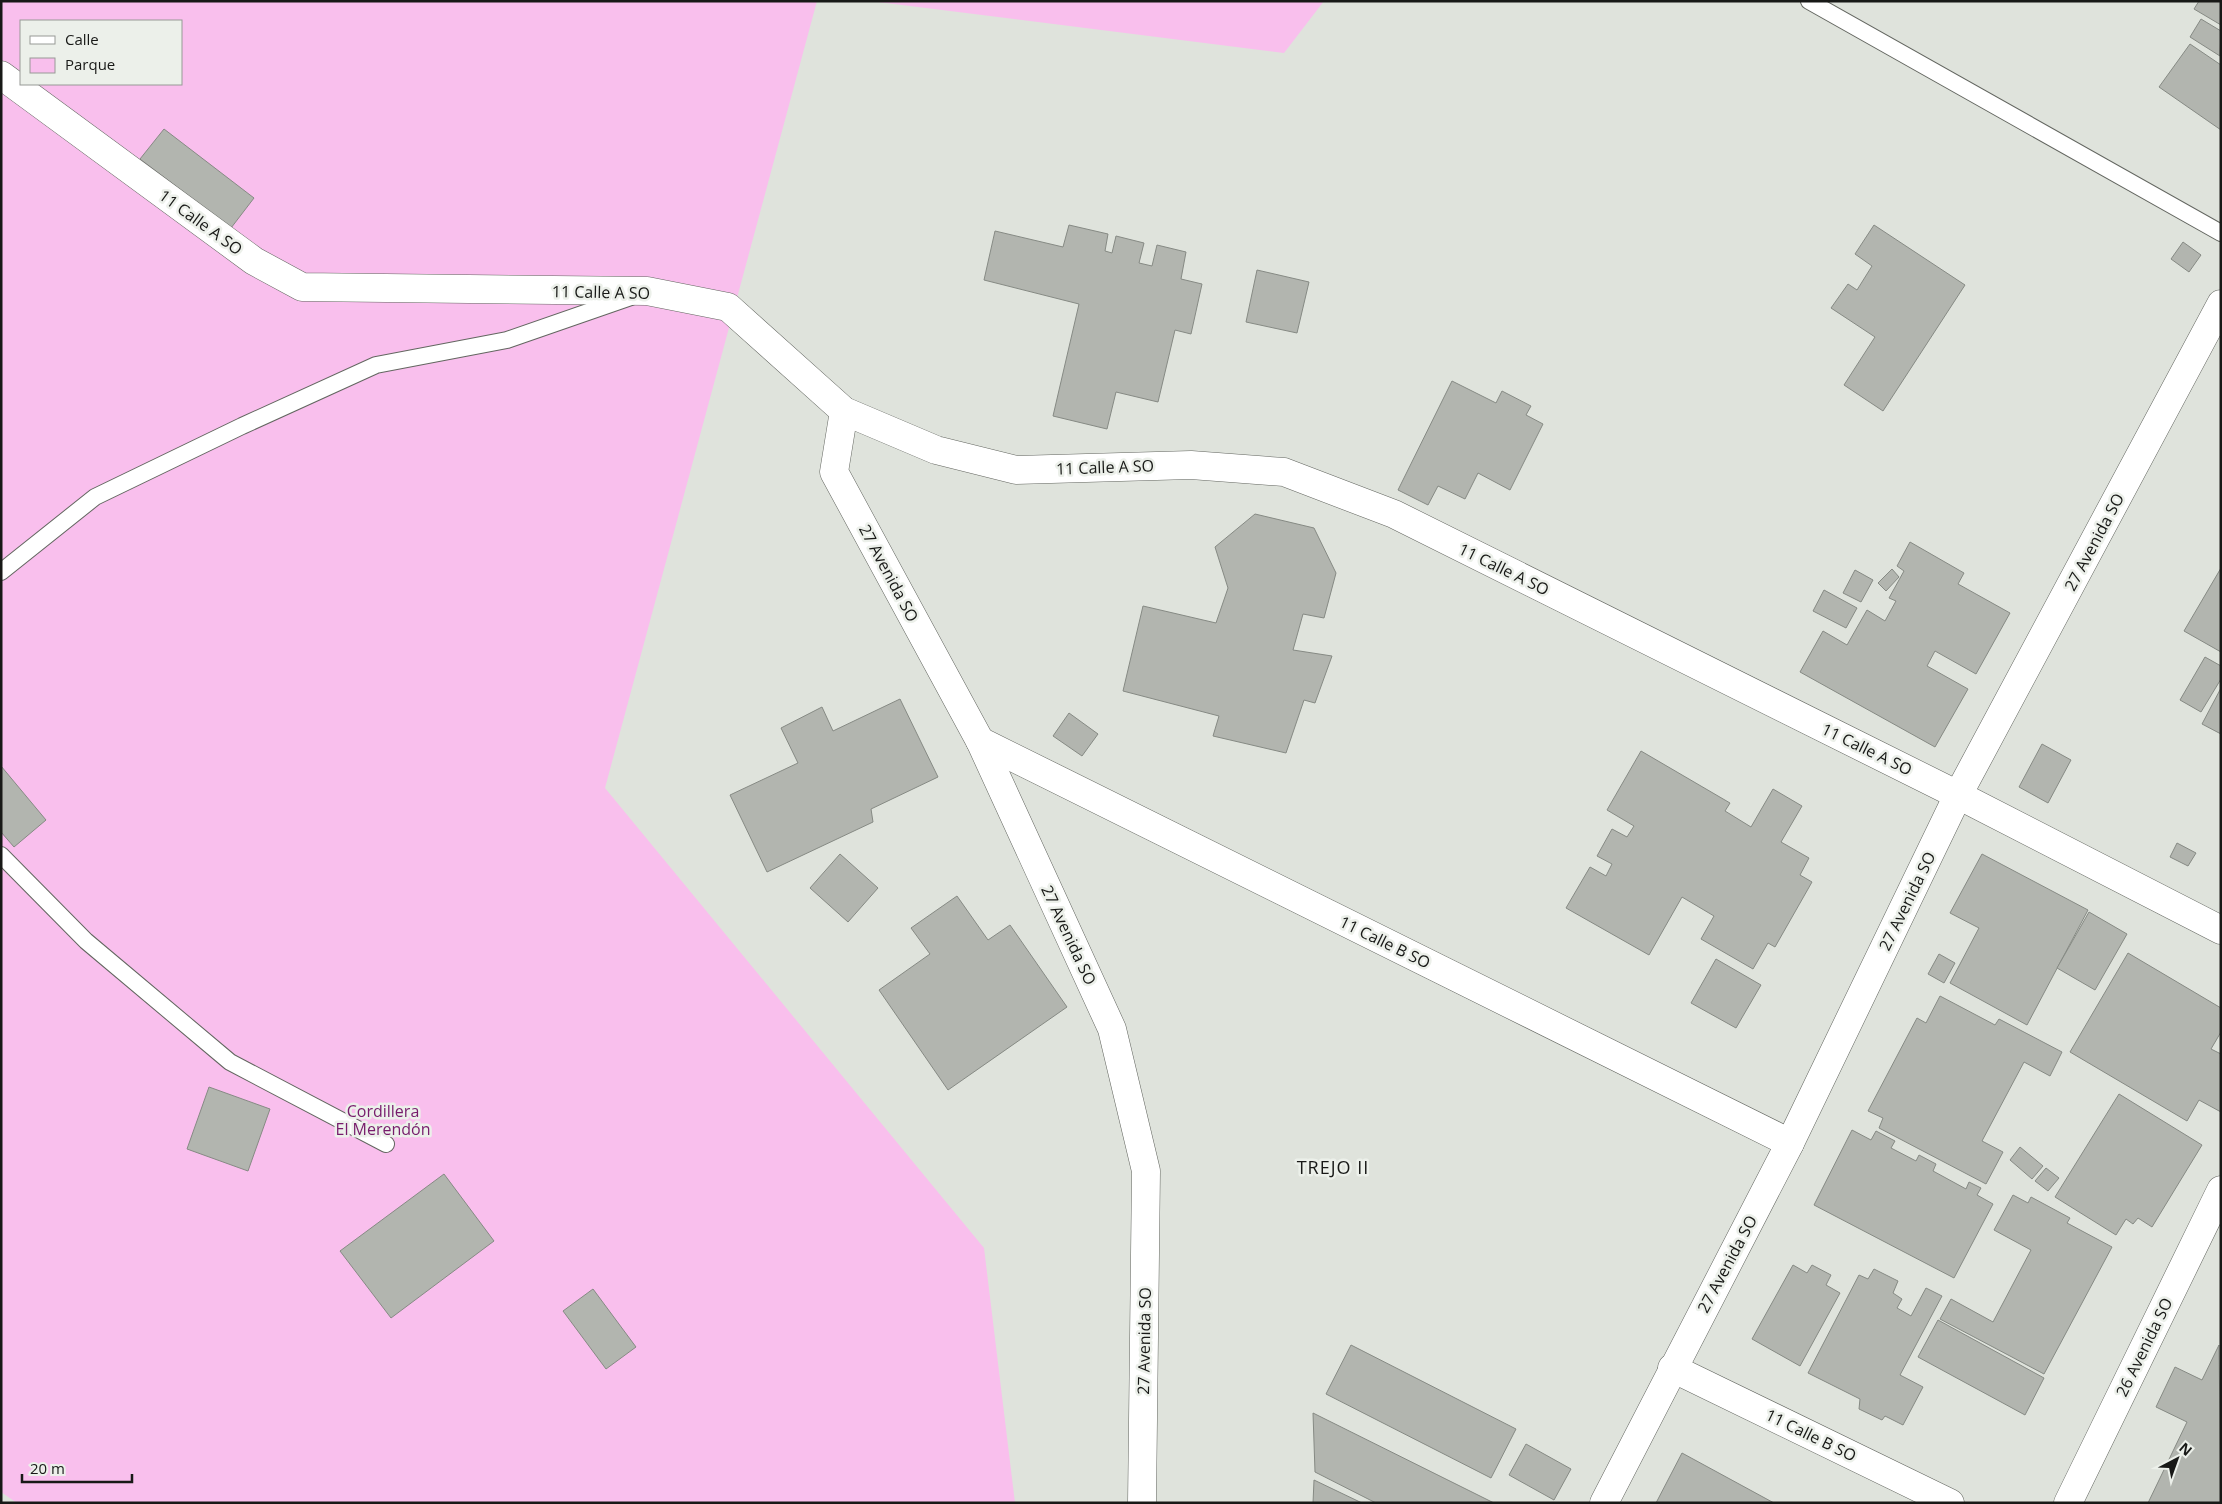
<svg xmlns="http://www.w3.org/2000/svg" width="2222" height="1504" viewBox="0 0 2222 1504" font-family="'Open Sans',sans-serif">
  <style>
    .green { fill: #f9bfed; fill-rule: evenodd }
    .building { fill: #b2b5af; stroke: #868a84 }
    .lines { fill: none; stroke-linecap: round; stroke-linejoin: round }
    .lane-casing { stroke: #636660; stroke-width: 18 }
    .street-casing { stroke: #636660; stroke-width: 29 }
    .lane { stroke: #fff; stroke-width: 16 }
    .street { stroke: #fff; stroke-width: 28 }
    .labels { text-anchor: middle; stroke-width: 5; stroke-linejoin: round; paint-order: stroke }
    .street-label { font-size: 16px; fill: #181917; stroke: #ecf0ea }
    .park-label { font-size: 16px; fill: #771c6c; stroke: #ecf0ea }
    .neighbourhood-label { font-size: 18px; letter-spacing: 1px; fill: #181917; stroke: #ecf0ea }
  </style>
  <rect width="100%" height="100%" fill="#dfe3dc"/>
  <g class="green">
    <path d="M1,1H817L605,788L984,1248L1015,1503H17L1,1492ZM21,21H181V84H21Z"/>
    <polygon points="870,1 1324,1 1284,53"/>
  </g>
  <g class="building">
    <polygon points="2199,1 2221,1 2221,25 2194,9"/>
    <polygon points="2201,19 2221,31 2220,56 2190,37"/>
    <polygon points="2190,44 2221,65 2221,130 2159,87"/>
    <polygon points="164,129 254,198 231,228 140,159"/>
    <polygon points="1069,225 1108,234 1105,251 1112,253 1116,236 1144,243 1139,263 1152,266 1157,245 1186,252 1181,279 1202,284 1191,334 1175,330 1158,402 1116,392 1107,429 1053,416 1079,304 984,280 995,231 1063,247"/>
    <polygon points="1874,225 1965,285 1883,411 1844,385 1875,337 1831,308 1848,284 1857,290 1872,266 1855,254"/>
    <polygon points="2183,242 2201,255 2189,272 2171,259"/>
    <polygon points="1257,270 1309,282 1297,333 1246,322"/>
    <polygon points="1452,381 1496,403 1502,391 1531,406 1526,415 1543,424 1510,490 1478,473 1465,499 1438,486 1428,505 1398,490"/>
    <polygon points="1255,514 1314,528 1336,573 1324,618 1303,614 1293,650 1332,656 1315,703 1304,700 1286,753 1213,736 1219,716 1123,691 1143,606 1216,623 1228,588 1215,547"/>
    <polygon points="1910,542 1964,573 1958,584 2010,613 1976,674 1935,651 1927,666 1968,689 1935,747 1800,672 1823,631 1847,645 1867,610 1885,621 1896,601 1889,598 1904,571 1897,566"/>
    <polygon points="2221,568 2221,652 2184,631"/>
    <polygon points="1892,569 1899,577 1886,591 1878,583"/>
    <polygon points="1855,570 1873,580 1861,602 1843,593"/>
    <polygon points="1824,590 1857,608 1846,628 1813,611"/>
    <polygon points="2205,657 2221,666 2221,679 2201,712 2180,700"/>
    <polygon points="2221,688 2221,734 2202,724"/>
    <polygon points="900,699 938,777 871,809 873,822 767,872 730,795 798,763 781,728 822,707 833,731"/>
    <polygon points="1069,713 1098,734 1082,756 1053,736"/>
    <polygon points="2042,744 2071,760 2048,803 2019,787"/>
    <polygon points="1641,751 1730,803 1725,811 1751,827 1773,789 1802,806 1781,842 1809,858 1800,875 1812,882 1775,947 1768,943 1753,969 1701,939 1714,916 1682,897 1649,955 1566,908 1590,867 1606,876 1612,864 1597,856 1612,829 1627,837 1634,826 1607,810"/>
    <polygon points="1,766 46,820 14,847 1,832"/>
    <polygon points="2177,843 2196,853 2188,866 2170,857"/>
    <polygon points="840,854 878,888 848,922 810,888"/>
    <polygon points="1982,854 2088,910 2027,1025 1950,983 1979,928 1950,913"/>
    <polygon points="957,896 988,940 1010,925 1067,1007 948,1090 879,990 930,954 911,928"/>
    <polygon points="2089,912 2127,934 2095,990 2057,968"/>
    <polygon points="2128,953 2221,1008 2221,1032 2211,1049 2221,1054 2221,1112 2199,1100 2187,1121 2070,1052"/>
    <polygon points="1939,954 1955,963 1944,983 1928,974"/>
    <polygon points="1716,959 1761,985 1736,1028 1691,1003"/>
    <polygon points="1940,996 1995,1025 1999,1019 2062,1052 2050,1076 2024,1062 1982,1141 2003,1152 1986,1184 1879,1128 1883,1118 1868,1111 1917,1018 1926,1023"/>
    <polygon points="209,1087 270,1109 248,1171 187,1149"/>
    <polygon points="2119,1094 2202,1145 2152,1227 2138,1218 2133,1224 2126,1219 2116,1235 2055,1197"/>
    <polygon points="1852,1130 1871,1140 1876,1131 1895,1141 1891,1148 1916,1161 1919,1155 1936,1164 1933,1171 1966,1189 1969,1182 1981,1188 1977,1195 1993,1204 1954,1278 1814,1205"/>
    <polygon points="2020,1147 2043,1166 2032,1179 2010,1160"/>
    <polygon points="2046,1168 2059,1178 2048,1191 2035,1181"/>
    <polygon points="444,1174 494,1241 391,1318 340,1251"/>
    <polygon points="2013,1195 2028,1203 2031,1197 2070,1218 2067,1223 2112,1247 2044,1374 1940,1319 1951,1299 1993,1322 2031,1250 1994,1230"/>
    <polygon points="1793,1265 1807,1273 1812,1265 1831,1275 1826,1285 1840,1293 1800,1366 1752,1339"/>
    <polygon points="1874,1269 1898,1281 1893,1293 1902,1299 1897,1308 1911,1316 1926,1288 1942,1296 1900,1375 1923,1387 1903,1425 1885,1416 1882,1420 1859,1409 1860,1399 1808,1373 1859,1275 1868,1279"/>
    <polygon points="593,1289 636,1347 606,1369 563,1311"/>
    <polygon points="1938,1320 2044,1378 2025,1415 1918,1357"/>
    <polygon points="1351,1345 1516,1429 1491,1478 1326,1394"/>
    <polygon points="2219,1345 2221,1503 2148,1503 2187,1422 2156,1407 2175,1367 2202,1380"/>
    <polygon points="1313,1413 1494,1503 1376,1503 1315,1472"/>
    <polygon points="1526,1444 1571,1469 1554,1500 1509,1475"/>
    <polygon points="1682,1453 1774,1503 1656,1503"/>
    <polygon points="1314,1480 1362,1503 1313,1503"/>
  </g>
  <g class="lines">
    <defs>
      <g id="lane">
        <polyline points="1809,1 2221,233"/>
        <polyline points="1,572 95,497 242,426 376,365 507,340 631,297"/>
        <polyline points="1,855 86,941 230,1062 386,1144"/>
      </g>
      <g id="street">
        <polyline points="1,75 254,261 302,287 647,291 728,307 844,411 936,450 1016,470 1191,465 1284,472 1394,514 1958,795 2221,930"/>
        <polyline points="844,411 834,472 980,741 1112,1029 1146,1171 1142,1503"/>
        <polyline points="980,741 1790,1143"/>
        <polyline points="1672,1368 1950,1503"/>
        <polyline points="1604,1503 1790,1143 1958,795 2221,304"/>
        <polyline points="2068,1503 2221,1190"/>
      </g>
    </defs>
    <use href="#lane" class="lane-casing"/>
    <use href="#street" class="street-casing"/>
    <use href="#lane" class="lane"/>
    <use href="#street" class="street"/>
  </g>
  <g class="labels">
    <g class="street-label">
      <text transform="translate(201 222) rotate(36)" y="6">11 Calle A SO</text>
      <text transform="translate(601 292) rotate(1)" y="6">11 Calle A SO</text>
      <text transform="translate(1105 467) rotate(-2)" y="6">11 Calle A SO</text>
      <text transform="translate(2094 542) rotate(-62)" y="6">27 Avenida SO</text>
      <text transform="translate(1504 569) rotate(26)" y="6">11 Calle A SO</text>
      <text transform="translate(889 573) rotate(62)" y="6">27 Avenida SO</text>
      <text transform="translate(1867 749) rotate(26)" y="6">11 Calle A SO</text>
      <text transform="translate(1907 901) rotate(-64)" y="6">27 Avenida SO</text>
      <text transform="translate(1069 935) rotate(65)" y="6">27 Avenida SO</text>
      <text transform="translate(1385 942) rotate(26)" y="6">11 Calle B SO</text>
      <text transform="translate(1727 1264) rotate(-62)" y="6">27 Avenida SO</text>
      <text transform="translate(1144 1341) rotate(-89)" y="6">27 Avenida SO</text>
      <text transform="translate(2144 1347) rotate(-64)" y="6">26 Avenida SO</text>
      <text transform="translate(1811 1435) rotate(26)" y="6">11 Calle B SO</text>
    </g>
    <g class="park-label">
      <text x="383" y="1117">Cordillera<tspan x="383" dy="18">El Merendón</tspan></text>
    </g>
    <g class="neighbourhood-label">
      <text x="1333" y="1174">TREJO II</text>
    </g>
  </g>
  <rect width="2222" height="1504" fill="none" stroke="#181917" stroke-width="5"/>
  <rect x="20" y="20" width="162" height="65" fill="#ecf0ea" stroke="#979a96"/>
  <rect x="30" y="36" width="25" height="8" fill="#ffffff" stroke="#979a96"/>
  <text x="65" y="45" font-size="15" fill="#181917">Calle</text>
  <rect x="30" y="58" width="25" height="15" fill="#f9bfed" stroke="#979a96"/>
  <text x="65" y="70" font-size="15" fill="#181917">Parque</text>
  <g transform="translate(2177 1459) rotate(41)" stroke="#ecf0ea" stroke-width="4" paint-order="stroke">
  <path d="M0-4L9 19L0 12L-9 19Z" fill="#181917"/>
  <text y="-8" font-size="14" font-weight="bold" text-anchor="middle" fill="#181917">N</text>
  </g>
  <path d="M22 1474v8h110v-8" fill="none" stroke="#181917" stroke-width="2.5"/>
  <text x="30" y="1474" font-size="15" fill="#181917" stroke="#ecf0ea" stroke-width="4" paint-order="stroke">20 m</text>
</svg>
